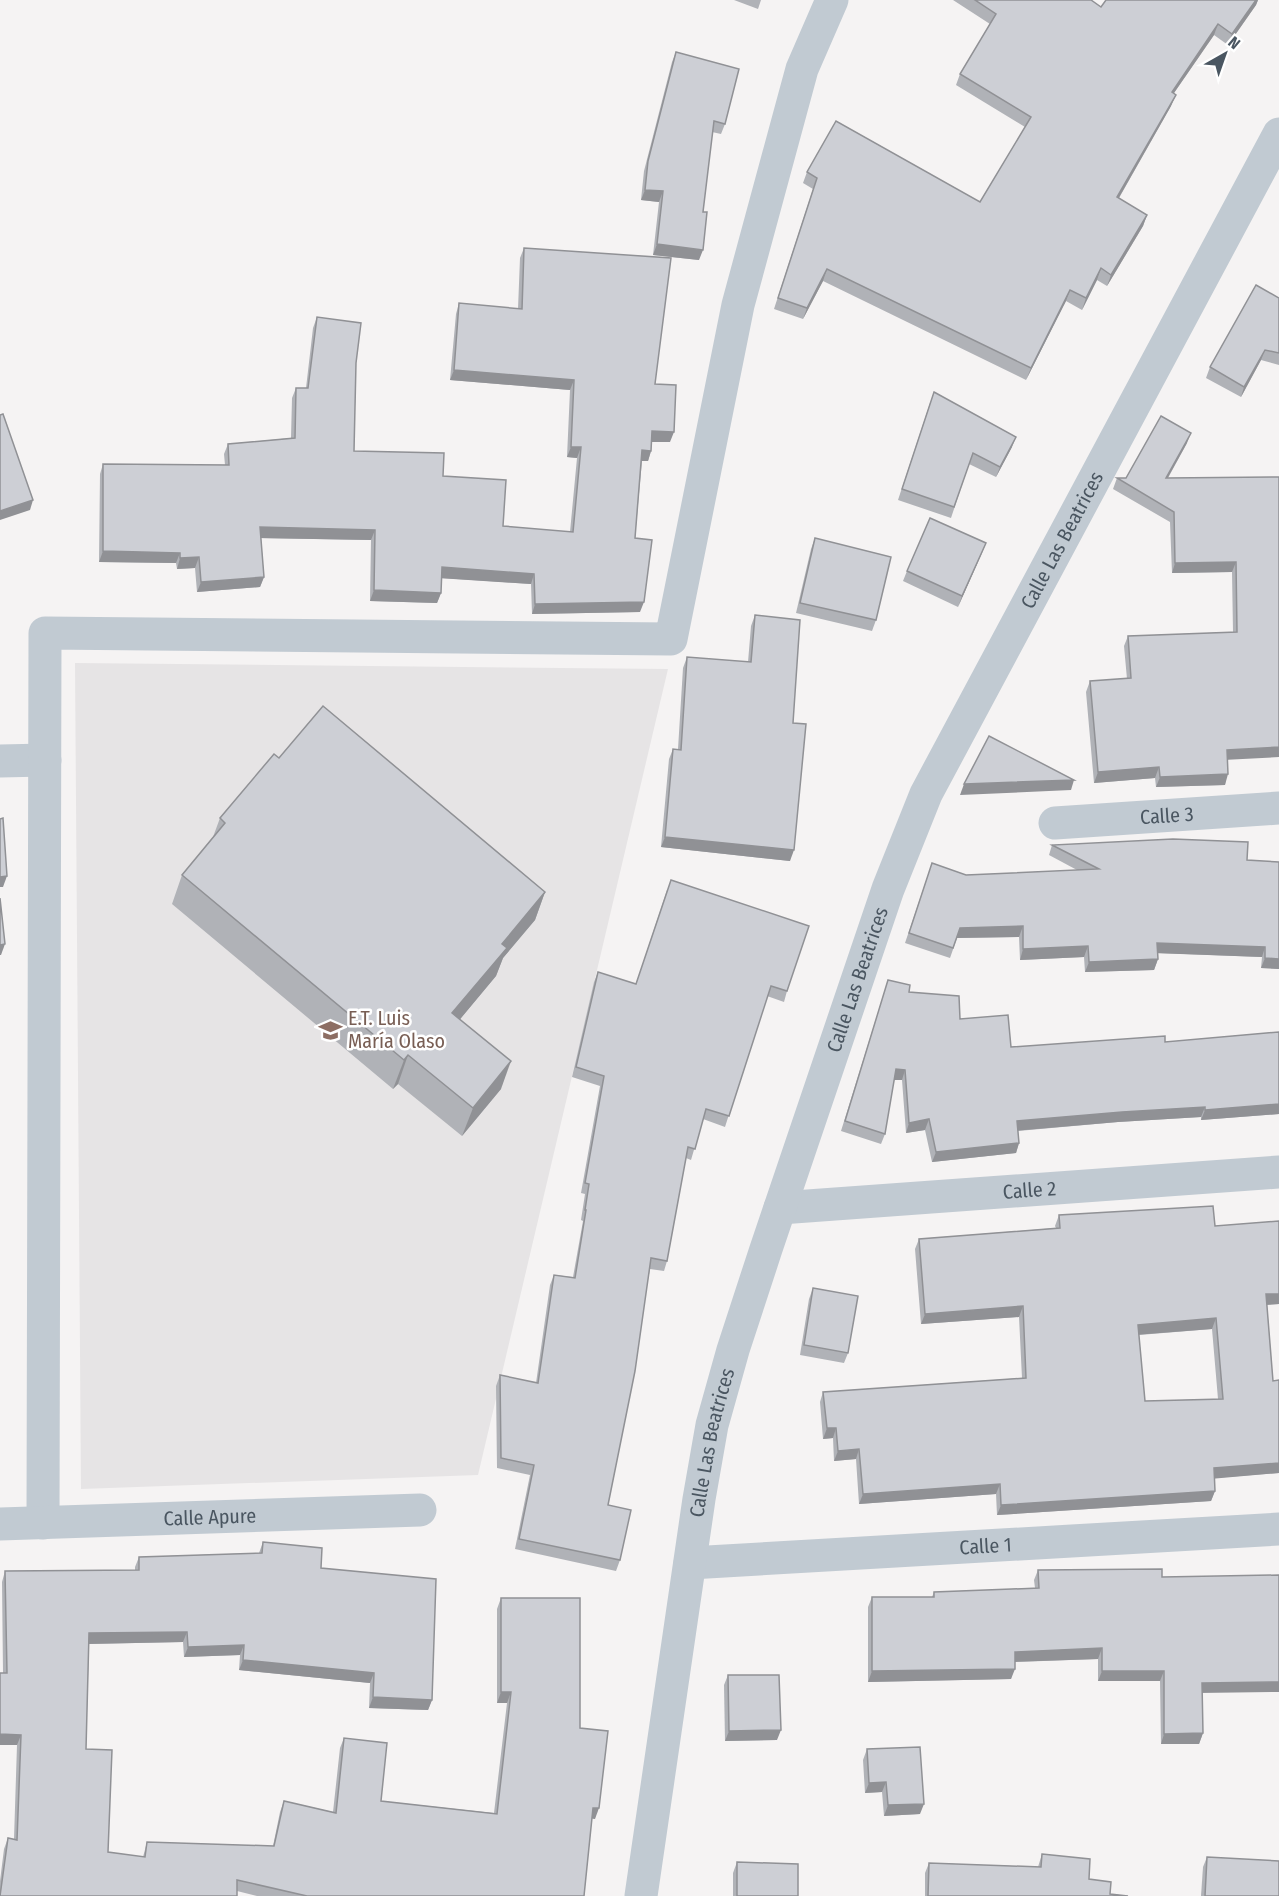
<svg xmlns="http://www.w3.org/2000/svg" width="1279" height="1896" viewBox="0 0 1279 1896" font-family="'Fira Sans Condensed',sans-serif">
  <style>
    .education { fill: #e6e4e5 }
    .lines { fill: none; stroke-linecap: round; stroke-linejoin: round }
    .minor { stroke: #c1cad2; stroke-width: 33 }
    .wall { fill: #b0b2b7; fill-rule: evenodd }
    .shaded-wall { fill: #909195 }
    .building { fill: #cdcfd5; stroke: #909195; stroke-width: 1.5; fill-rule: evenodd }
    .labels { text-anchor: middle; stroke-width: 5; stroke-linejoin: round; paint-order: stroke }
    .street-label { font-size: 20px; fill: #4a5661; stroke: #fff }
    .education-label { font-size: 20px; fill: #785e54; stroke: #fff; text-anchor: start }
  </style>
  <rect width="100%" height="100%" fill="#f5f3f3"/>
  <polygon class="education" points="75,663 668,669 478,1475 81,1489"/>
  <g class="lines">
    <g class="minor">
      <polyline points="0,761 45,760"/>
      <path id="s1" d="M1055,823L1279,808"/>
      <path id="s2" d="M780,1208L1279,1172"/>
      <polyline points="43,1523 45,633 671,639 738,305 802,69 832,0"/>
      <path id="s3" d="M0,1524L420,1510"/>
      <path id="s4" d="M690,1563L1279,1529"/>
      <path id="s5" d="M641,1896L699,1499L712,1425L733,1350L766,1249L888,889L926,794L1279,134"/>
    </g>
  </g>
  <g class="wall">
    <polygon points="734,0 761,0 758,9"/>
    <polygon points="953,0 1091,0 1101,7 1106,0 1258,0 1256,5 1228,45 1214,35 1174,93 1171,106 1119,198 1147,215 1143,226 1107,286 1097,280 1082,310 1066,301 1026,380 823,281 803,319 774,309 813,189 803,183 807,172 980,202 1025,127 956,85 960,74 990,24"/>
    <polygon points="676,52 725,124 721,134 712,132 703,212 699,260 653,255 659,202 641,200 644,171 672,62"/>
    <polygon points="524,248 655,384 670,442 652,442 651,451 648,461 642,461 635,538 640,612 532,614 531,584 441,578 441,593 437,603 370,601 371,540 261,538 264,577 260,587 197,592 195,568 177,569 176,563 99,562 100,474 103,464 225,465 224,454 228,444 291,438 292,398 296,388 306,388 313,328 317,317 356,363 354,451 443,476 503,526 570,532 577,458 567,457 570,390 450,380 456,314 459,303 518,309 520,258"/>
    <polygon points="1279,298 1279,365 1261,360 1241,397 1206,378 1210,367"/>
    <polygon points="930,403 1012,447 996,477 969,464 951,518 898,500"/>
    <polygon points="1187,443 1168,478 1279,477 1228,760 1225,785 1156,787 1155,778 1094,783 1086,692 1090,681 1127,679 1124,646 1128,636 1233,632 1232,572 1172,573 1170,522 1113,489 1117,478 1126,478"/>
    <polygon points="815,538 876,620 872,631 796,613 811,549"/>
    <polygon points="986,543 958,607 903,581 907,571"/>
    <polygon points="755,615 793,723 790,861 661,847 669,759 673,749 678,749 683,668 687,657 748,662 751,626"/>
    <polygon points="279,758 545,892 535,920 503,958 496,976 460,1019 501,1089 462,1136 398,1084 393,1089 172,904 182,875 213,837 220,818"/>
    <polygon points="1052,845 1247,860 1279,969 1261,968 1262,957 1158,953 1158,959 1154,970 1085,972 1084,957 1020,960 1019,937 957,938 950,958 905,943 932,863 966,875 1077,870 1049,855"/>
    <polygon points="667,890 787,991 784,1002 767,996 725,1127 703,1119 691,1160 686,1158 667,1261 664,1271 650,1269 608,1505 620,1560 616,1571 515,1549 530,1475 497,1468 496,1386 500,1375 536,1383 550,1285 554,1275 573,1277 583,1221 581,1220 585,1194 581,1193 600,1086 572,1077 594,982 598,972 636,984"/>
    <polygon points="888,980 909,992 960,1019 1011,1047 1165,1042 1279,1032 1279,1114 1201,1120 1201,1117 1118,1122 1018,1131 1019,1143 1016,1153 932,1162 925,1130 906,1133 902,1080 894,1080 885,1134 881,1144 841,1131"/>
    <path d="M1059,1215L1215,1226L1279,1221V1304L1267,1305L1273,1381L1279,1380V1473L1214,1478L1215,1491L1211,1501L997,1515L996,1494L859,1504L856,1459L834,1461L833,1438L823,1439L820,1402L823,1392L1022,1378L1019,1317L921,1324L915,1249L919,1239L1056,1228L1055,1226ZM1212,1329L1218,1399L1145,1401L1139,1335Z"/>
    <polygon points="813,1288 848,1353 844,1363 800,1355 809,1299"/>
    <polygon points="263,1542 321,1568 432,1700 428,1710 369,1708 370,1683 239,1670 240,1655 184,1657 183,1642 89,1644 86,1749 108,1852 143,1857 147,1842 273,1846 280,1812 284,1801 333,1812 340,1748 344,1738 381,1801 494,1813 507,1703 497,1703 497,1609 501,1598 580,1728 595,1819 592,1818 584,1896 257,1896 237,1891 0,1896 0,1881 4,1849 8,1838 14,1839 17,1745 3,1673 2,1582 5,1571 135,1570 135,1567 139,1557 259,1553"/>
    <polygon points="1038,1570 1162,1577 1202,1693 1203,1733 1199,1744 1161,1744 1160,1681 1098,1681 1098,1659 1015,1662 1011,1679 868,1682 868,1607 872,1597 932,1597 934,1592 1035,1588 1034,1580"/>
    <polygon points="728,1675 777,1740 725,1741 724,1685"/>
    <polygon points="867,1749 920,1814 884,1816 882,1792 865,1793 863,1760"/>
    <polygon points="1042,1854 1089,1879 1110,1894 1128,1896 925,1896 925,1873 929,1863 1038,1867"/>
    <polygon points="1207,1857 1279,1896 1201,1896 1203,1867"/>
    <polygon points="737,1862 798,1896 733,1896 733,1873"/>
  </g>
  <g class="shaded-wall">
    <polygon points="1256,0 1258,0 1256,5 1228,45 1232,34"/>
    <polygon points="1218,24 1214,35 1167,103 1172,92"/>
    <polygon points="1176,95 1171,106 1113,208 1117,197"/>
    <polygon points="645,190 663,191 659,202 641,200"/>
    <polygon points="1147,215 1143,226 1107,286 1111,275"/>
    <polygon points="657,244 703,250 699,260 653,255"/>
    <polygon points="1101,268 1097,280 1082,310 1086,298"/>
    <polygon points="827,269 823,281 803,319 807,308"/>
    <polygon points="1070,290 1066,301 1026,380 1031,368"/>
    <polygon points="1265,350 1261,360 1241,397 1244,387"/>
    <polygon points="454,370 574,380 570,390 450,380"/>
    <polygon points="652,431 674,432 670,442 648,442"/>
    <polygon points="1191,433 1187,443 1162,488 1166,478"/>
    <polygon points="1016,437 1012,447 996,477 1000,467"/>
    <polygon points="571,447 581,447 577,458 567,457"/>
    <polygon points="642,450 651,451 648,461 639,461"/>
    <polygon points="33,500 30,510 0,520 0,511"/>
    <polygon points="260,527 375,530 371,540 256,538"/>
    <polygon points="986,543 982,553 958,607 962,596"/>
    <polygon points="103,551 180,553 176,563 99,562"/>
    <polygon points="199,557 195,568 177,569 180,558"/>
    <polygon points="1236,562 1232,572 1172,573 1175,563"/>
    <polygon points="442,567 534,574 531,584 438,578"/>
    <polygon points="264,577 260,587 197,592 201,582"/>
    <polygon points="374,590 441,593 437,603 370,601"/>
    <polygon points="644,602 640,612 532,614 535,604"/>
    <polygon points="1279,747 1279,757 1223,760 1227,750"/>
    <polygon points="1159,767 1155,778 1094,783 1098,772"/>
    <polygon points="1228,774 1225,785 1156,787 1160,777"/>
    <polygon points="1074,780 1071,790 960,795 964,784"/>
    <polygon points="665,837 794,850 790,861 661,847"/>
    <polygon points="7,876 3,887 0,887 0,877"/>
    <polygon points="545,892 535,920 503,958 496,976 442,1041 452,1013 502,944"/>
    <polygon points="1023,926 1019,937 956,938 960,928"/>
    <polygon points="1157,943 1265,947 1262,957 1153,953"/>
    <polygon points="5,944 1,955 0,955 0,945"/>
    <polygon points="1088,946 1084,957 1020,960 1023,949"/>
    <polygon points="1265,958 1279,959 1279,969 1261,968"/>
    <polygon points="1158,959 1154,970 1085,972 1089,962"/>
    <polygon points="408,1055 398,1084 393,1089 404,1060"/>
    <polygon points="511,1061 501,1089 462,1136 473,1108"/>
    <polygon points="896,1069 905,1070 902,1080 892,1080"/>
    <polygon points="1279,1104 1279,1114 1201,1120 1205,1110"/>
    <polygon points="1205,1107 1201,1117 1118,1122 1014,1131 1017,1121 1122,1112"/>
    <polygon points="929,1119 925,1130 906,1133 909,1123"/>
    <polygon points="1019,1143 1016,1153 932,1162 936,1152"/>
    <polygon points="1266,1294 1279,1294 1279,1304 1262,1305"/>
    <polygon points="1023,1306 1019,1317 921,1324 925,1314"/>
    <polygon points="1216,1318 1212,1329 1134,1335 1138,1325"/>
    <polygon points="827,1428 836,1428 833,1438 823,1439"/>
    <polygon points="859,1449 856,1459 834,1461 838,1451"/>
    <polygon points="1279,1463 1279,1473 1210,1479 1214,1468"/>
    <polygon points="1000,1484 996,1494 859,1504 863,1494"/>
    <polygon points="1215,1491 1211,1501 997,1515 1001,1505"/>
    <polygon points="187,1632 183,1642 86,1644 89,1633"/>
    <polygon points="244,1645 240,1655 184,1657 188,1647"/>
    <polygon points="1102,1648 1098,1659 1011,1662 1015,1652"/>
    <polygon points="243,1660 374,1673 370,1683 239,1670"/>
    <polygon points="1015,1669 1011,1679 868,1682 872,1671"/>
    <polygon points="1102,1671 1164,1671 1160,1681 1098,1681"/>
    <polygon points="1279,1682 1279,1692 1198,1693 1202,1683"/>
    <polygon points="501,1692 511,1692 507,1703 497,1703"/>
    <polygon points="373,1697 432,1700 428,1710 369,1708"/>
    <polygon points="781,1730 777,1740 725,1741 729,1731"/>
    <polygon points="1203,1733 1199,1744 1161,1744 1164,1734"/>
    <polygon points="0,1734 21,1735 17,1745 0,1745"/>
    <polygon points="886,1782 882,1792 865,1793 869,1783"/>
    <polygon points="924,1804 920,1814 884,1816 888,1805"/>
    <polygon points="593,1808 599,1808 595,1819 589,1818"/>
  </g>
  <g class="building">
    <polygon points="975,0 1091,0 1101,7 1106,0 1256,0 1232,34 1218,24 1172,92 1176,95 1117,197 1147,215 1111,275 1101,268 1086,298 1070,290 1031,368 827,269 807,308 778,298 817,178 807,172 836,121 980,202 1031,117 960,74 996,14"/>
    <polygon points="676,52 739,69 725,124 714,121 703,212 707,212 703,250 657,244 663,191 645,190 648,161"/>
    <polygon points="524,248 671,258 655,384 676,385 674,432 652,431 651,451 642,450 635,538 652,540 644,602 535,604 534,574 442,567 441,593 374,590 375,530 260,527 264,577 201,582 199,557 180,558 180,553 103,551 103,464 229,465 228,444 295,438 296,388 308,388 317,317 361,323 356,363 354,451 444,453 443,476 506,480 503,526 573,532 581,447 571,447 574,380 454,370 459,303 522,309"/>
    <polygon points="1256,285 1279,298 1279,353 1265,350 1244,387 1210,367"/>
    <polygon points="934,392 1016,437 1000,467 973,453 954,507 902,489"/>
    <polygon points="3,414 33,500 0,511 0,415"/>
    <polygon points="1161,416 1191,433 1166,478 1279,477 1279,747 1227,750 1228,774 1160,777 1159,767 1098,772 1090,681 1131,678 1128,636 1237,632 1236,562 1175,563 1174,512 1117,478 1126,478"/>
    <polygon points="930,518 986,543 962,596 907,571"/>
    <polygon points="815,538 891,557 876,620 800,603"/>
    <polygon points="755,615 800,620 793,723 806,724 794,850 665,837 673,749 681,750 687,657 751,662"/>
    <polygon points="323,706 545,892 502,944 507,948 452,1013 511,1061 473,1108 408,1055 404,1060 182,875 225,823 220,818 274,754 279,758"/>
    <polygon points="989,736 1074,780 964,784"/>
    <polygon points="3,818 7,876 0,877 0,819"/>
    <polygon points="1173,839 1248,842 1247,860 1279,862 1279,959 1265,958 1265,947 1157,943 1158,959 1089,962 1088,946 1023,949 1023,926 960,928 953,948 909,933 932,863 966,875 1099,869 1052,845"/>
    <polygon points="671,880 809,926 787,991 771,986 729,1116 706,1109 695,1149 688,1147 667,1261 651,1258 635,1371 608,1505 631,1510 620,1560 519,1539 534,1465 501,1458 500,1375 538,1383 554,1275 575,1278 586,1210 585,1210 589,1184 585,1183 604,1076 576,1067 598,972 636,984"/>
    <polygon points="0,898 5,944 0,945"/>
    <polygon points="888,980 910,985 909,992 959,996 960,1019 1008,1015 1011,1047 1165,1036 1165,1042 1279,1032 1279,1104 1205,1110 1205,1107 1122,1112 1017,1121 1019,1143 936,1152 929,1119 909,1123 905,1070 896,1069 885,1134 845,1121"/>
    <path d="M1213,1206L1215,1226L1279,1221V1294H1266L1273,1381L1279,1380V1463L1214,1468L1215,1491L1001,1505L1000,1484L863,1494L859,1449L838,1451L836,1428H827L823,1392L1026,1378L1023,1306L925,1314L919,1239L1060,1228L1059,1215ZM1216,1318L1223,1399L1145,1401L1138,1325Z"/>
    <polygon points="813,1288 858,1296 848,1353 804,1345"/>
    <polygon points="263,1542 322,1548 321,1568 436,1579 432,1700 373,1697 374,1673 243,1660 244,1645 188,1647 187,1632 89,1633 86,1749 112,1750 108,1852 145,1857 147,1842 274,1846 284,1801 336,1813 344,1738 387,1743 381,1801 497,1814 511,1692 501,1692 501,1598 580,1598 580,1728 608,1731 599,1808 593,1808 584,1896 307,1896 237,1880 237,1896 0,1896 8,1838 17,1840 21,1735 0,1734 0,1673 7,1673 5,1571 139,1570 139,1557 262,1553"/>
    <polygon points="1162,1569 1162,1577 1279,1575 1279,1682 1202,1683 1203,1733 1164,1734 1164,1671 1102,1671 1102,1648 1015,1652 1015,1669 872,1671 872,1597 934,1597 934,1592 1039,1588 1038,1570"/>
    <polygon points="728,1675 779,1675 781,1730 729,1731"/>
    <polygon points="920,1747 924,1804 888,1805 886,1782 869,1783 867,1749"/>
    <polygon points="1042,1854 1090,1859 1089,1879 1111,1882 1110,1894 1128,1896 928,1896 929,1863 1041,1867"/>
    <polygon points="1207,1857 1279,1861 1279,1896 1205,1896"/>
    <polygon points="737,1862 798,1864 798,1896 737,1896"/>
  </g>
  <defs>
    <symbol id="school-bare" viewBox="-9 -9 18 18"><path d="M0-5L7-2L0 1L-7-2ZM-4 1L0 2.5L4 1V4Q0 6-4 4Z" fill="#8d6e63" stroke="#fff" stroke-width="2.5" paint-order="stroke"/></symbol>
  </defs>
  <g fill-rule="evenodd">
    <use href="#school-bare" x="314" y="1014" width="33" height="33"/>
  </g>
  <g class="labels">
    <g class="street-label">
      <text dy="7" stroke="none"><textPath href="#s5" startOffset="1431">Calle Las Beatrices</textPath></text>
      <text dy="7" stroke="none"><textPath href="#s1" startOffset="112">Calle 3</textPath></text>
      <text dy="7" stroke="none"><textPath href="#s5" startOffset="945">Calle Las Beatrices</textPath></text>
      <text dy="7" stroke="none"><textPath href="#s2" startOffset="250">Calle 2</textPath></text>
      <text dy="7" stroke="none"><textPath href="#s5" startOffset="459">Calle Las Beatrices</textPath></text>
      <text dy="7" stroke="none"><textPath href="#s3" startOffset="210">Calle Apure</textPath></text>
      <text dy="7" stroke="none"><textPath href="#s4" startOffset="296">Calle 1</textPath></text>
    </g>
    <g class="education-label">
      <text x="348" y="1025">E.T. Luis<tspan x="348" dy="23">María Olaso</tspan></text>
    </g>
  </g>
  <g transform="translate(1225 54) rotate(40)" stroke="#ffffff" stroke-width="4.5" paint-order="stroke">
  <path d="M0-4.5L10 22L0 15L-10 22Z" fill="#4a5661"/>
  <text y="-9" font-size="16" font-weight="bold" text-anchor="middle" fill="#4a5661">N</text>
  </g>
</svg>
